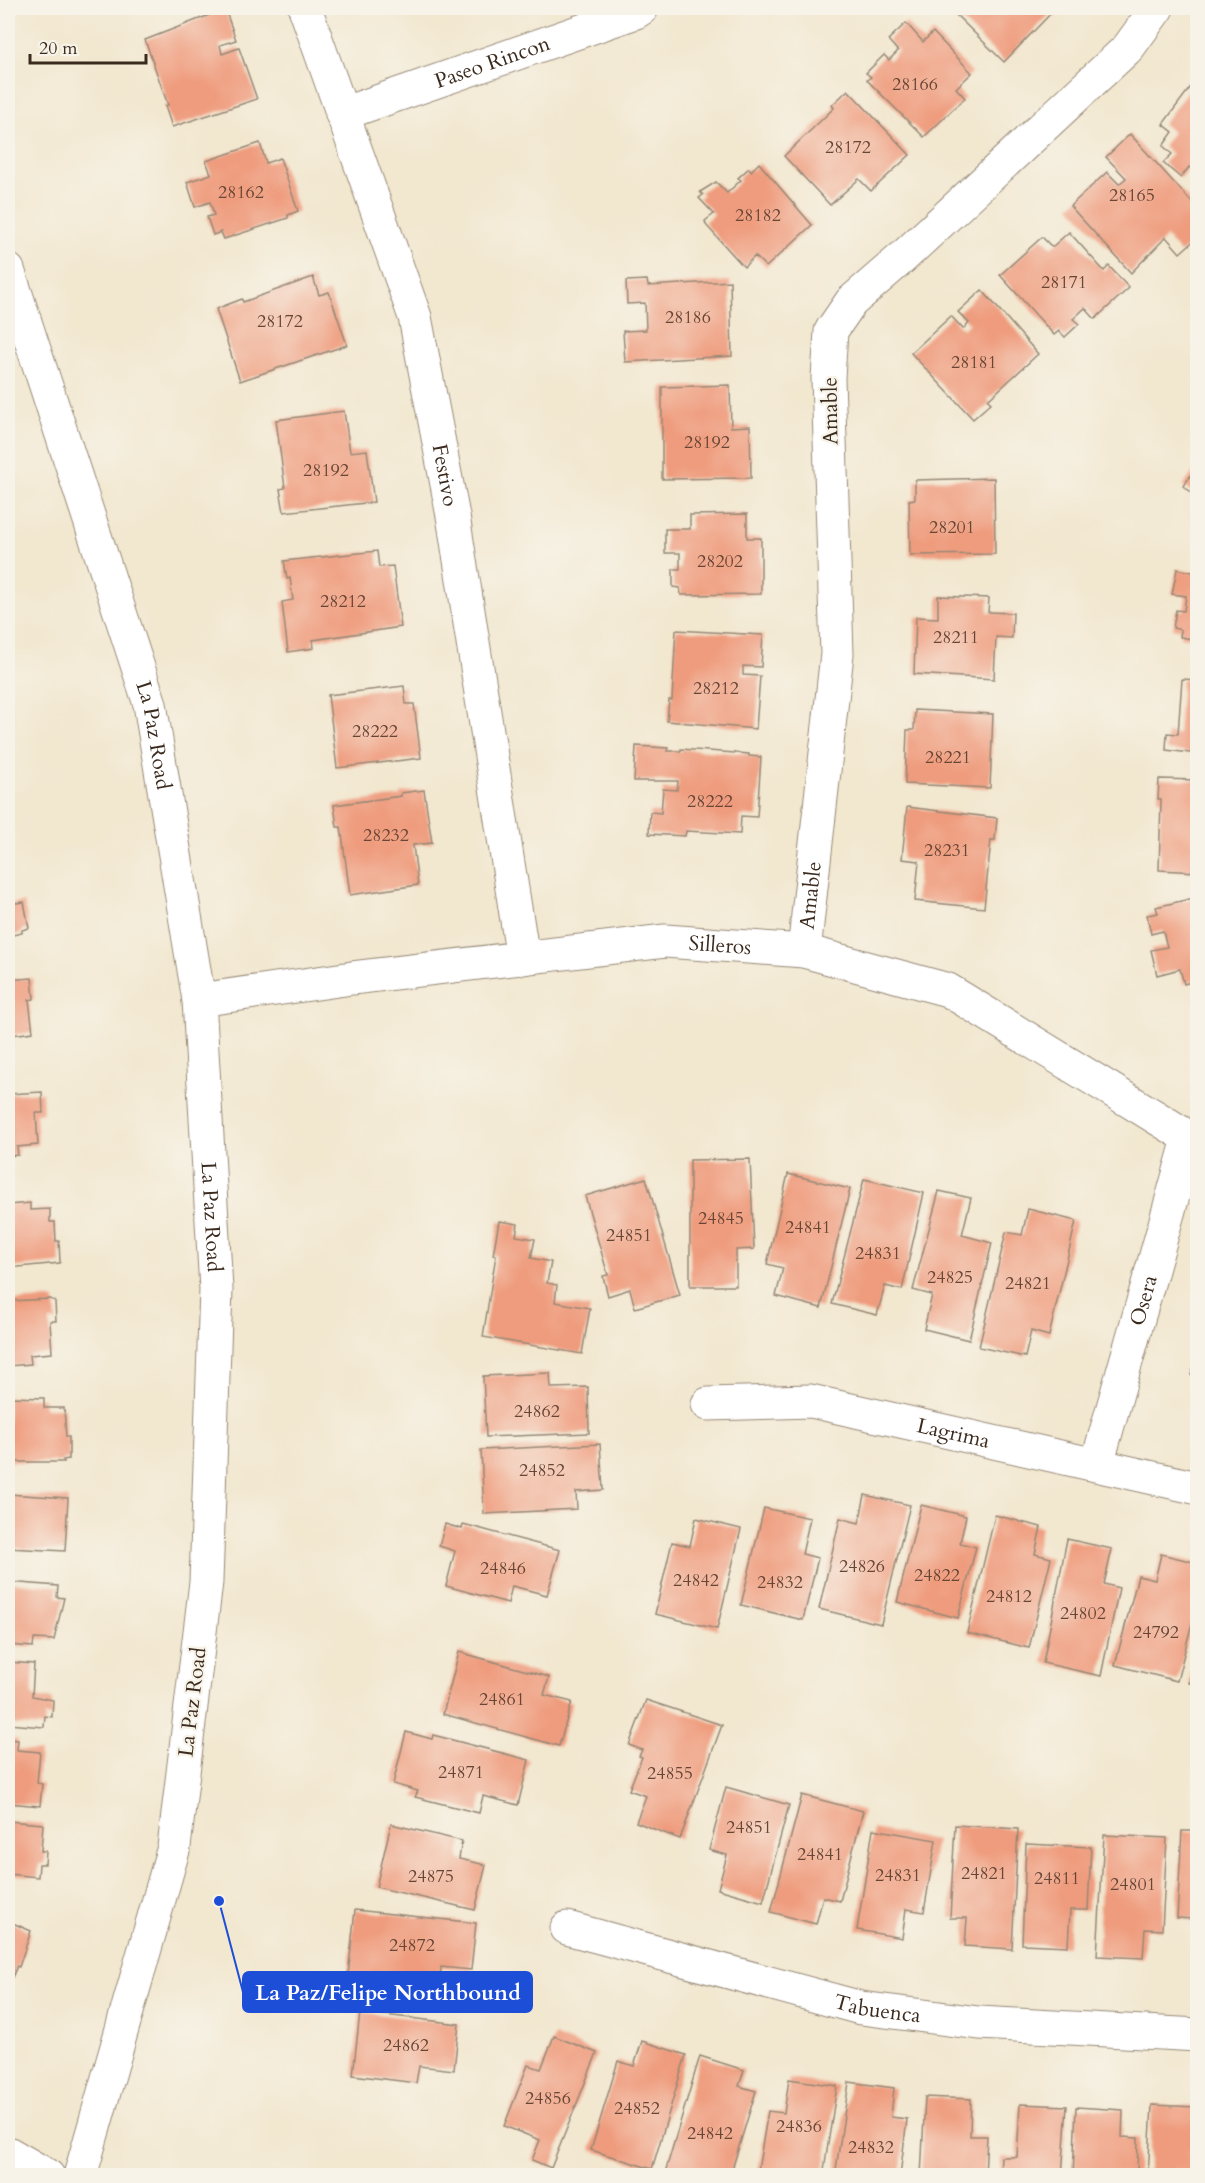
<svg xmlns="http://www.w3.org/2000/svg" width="1205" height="2183" viewBox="0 0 1205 2183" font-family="Cardo,serif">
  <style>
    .building { fill: #ef9b7d }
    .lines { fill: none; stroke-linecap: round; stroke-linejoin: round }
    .minor-casing { stroke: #968876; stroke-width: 35 }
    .tertiary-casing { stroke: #968876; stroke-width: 35 }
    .secondary-casing { stroke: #968876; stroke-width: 35 }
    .minor { stroke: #fff; stroke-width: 33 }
    .tertiary { stroke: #fff; stroke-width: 33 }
    .secondary { stroke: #fff; stroke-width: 33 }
    .labels { text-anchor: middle; stroke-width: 4.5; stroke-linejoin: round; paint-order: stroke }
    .number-label { font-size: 18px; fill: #684636 }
    .street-label { font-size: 21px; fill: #3b2a1e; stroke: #f7f3e8 }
    .leader { fill: none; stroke: #1d4ed8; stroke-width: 2 }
    .callout-dot { fill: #1d4ed8; stroke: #f7f3e8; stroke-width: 2 }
    .callout { fill: #1d4ed8; stroke: #1d4ed8; stroke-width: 2 }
    .callout-label { font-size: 22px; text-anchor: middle; font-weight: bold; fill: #fff }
  </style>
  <rect width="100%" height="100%" fill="#f7f3e8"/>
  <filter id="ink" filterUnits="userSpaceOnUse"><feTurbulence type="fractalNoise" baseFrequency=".0167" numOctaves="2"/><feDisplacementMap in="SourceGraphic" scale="12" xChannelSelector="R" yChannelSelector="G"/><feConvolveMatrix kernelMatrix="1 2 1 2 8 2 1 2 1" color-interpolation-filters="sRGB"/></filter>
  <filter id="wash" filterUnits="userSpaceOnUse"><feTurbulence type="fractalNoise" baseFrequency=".008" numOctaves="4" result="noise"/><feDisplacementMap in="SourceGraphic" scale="24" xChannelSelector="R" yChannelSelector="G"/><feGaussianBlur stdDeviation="1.35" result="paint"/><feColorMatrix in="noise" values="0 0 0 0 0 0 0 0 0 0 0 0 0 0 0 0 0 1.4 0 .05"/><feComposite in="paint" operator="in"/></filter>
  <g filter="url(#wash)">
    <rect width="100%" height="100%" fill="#f2e7cf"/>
    <g id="blocks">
      <g class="building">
        <polygon points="949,8 1054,8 1055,9 1004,62"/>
        <polygon points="225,9 236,40 220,45 222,54 239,48 257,99 172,127 165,106 168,105 145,40"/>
        <polygon points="906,23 923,42 933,32 972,73 956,88 965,98 924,137 867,80 871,77 866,73 884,55 889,60 898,51 888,40"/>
        <polygon points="1198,77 1198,174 1189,167 1181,178 1163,163 1172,154 1163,146 1173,132 1163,124"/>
        <polygon points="848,90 910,155 871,191 859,179 830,205 784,156 834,108 832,105"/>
        <polygon points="1130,134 1198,209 1198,237 1180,253 1166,237 1131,273 1070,206 1107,172 1119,184 1126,178 1106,157"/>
        <polygon points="260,143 266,163 280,158 298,211 288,215 288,218 224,239 221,232 213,235 207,217 214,215 210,202 195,207 187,182 211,174 206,161"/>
        <polygon points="759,163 812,225 766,267 755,256 744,267 706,225 705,221 714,214 699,198 703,195 700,192 716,182 727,193 741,180 738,178 749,168 751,171"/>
        <polygon points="1069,232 1104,271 1109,266 1129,288 1095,319 1085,308 1073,319 1079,324 1065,337 1059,331 1054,335 1000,275 1042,237 1052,247"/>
        <polygon points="313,277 319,295 329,292 347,345 240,381 216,309 242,299 243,302"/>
        <polygon points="647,280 648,286 730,281 732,356 625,362 623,331 646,330 645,303 627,304 626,281"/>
        <polygon points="982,290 1038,354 988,400 991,403 973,419 911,353 951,316 963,329 969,323 958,312"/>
        <polygon points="730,385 731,427 750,426 751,478 662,479 662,387"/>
        <polygon points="344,411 350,452 367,450 374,502 284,512 280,489 285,488 276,420"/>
        <polygon points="1198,466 1198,497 1183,486"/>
        <polygon points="994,478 995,554 910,555 909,500 915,499 915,480"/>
        <polygon points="747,514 747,538 761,538 761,594 681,595 680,588 673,587 673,569 680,569 680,553 665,553 665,529 690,529 690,515"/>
        <polygon points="377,551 379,567 393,566 401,627 313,640 314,648 288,652 282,602 293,600 290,578 287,579 284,561"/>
        <polygon points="1177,569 1198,573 1198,640 1180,637 1181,630 1173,628 1176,610 1184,611 1186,596 1172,594"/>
        <polygon points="938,596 989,598 988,612 1013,613 1012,638 996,637 994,679 914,674 916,617 938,618"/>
        <polygon points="676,630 763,635 761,667 743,666 743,675 760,676 756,729 667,721 669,700 672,700"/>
        <polygon points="1182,679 1198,680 1198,754 1166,750 1167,733 1178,734"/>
        <polygon points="404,686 406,704 414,704 421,758 337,768 328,695"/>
        <polygon points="915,710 993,714 990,788 905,784 907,730 914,730"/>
        <polygon points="636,746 668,748 667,751 681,751 681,749 749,754 749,756 761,757 757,817 741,816 740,834 686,831 685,836 649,834 650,812 661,813 663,789 677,790 678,781 634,781"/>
        <polygon points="1159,779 1198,780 1198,872 1159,870 1161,799 1158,799"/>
        <polygon points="424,790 432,843 413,845 418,885 350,895 341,827 337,827 334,805 401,796 401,793"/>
        <polygon points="907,807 997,818 995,840 991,840 984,908 915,901 919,861 902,859"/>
        <polygon points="1198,897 1198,980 1184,984 1180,969 1157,975 1151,950 1167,947 1163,931 1151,934 1147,915 1158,913 1156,907"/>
        <polygon points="24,902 29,928 22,930 22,933 8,936 8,904"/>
        <polygon points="32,978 34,999 29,1000 33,1032 12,1035 13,1043 8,1044 8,980"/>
        <polygon points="42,1092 43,1113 36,1113 38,1145 17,1147 18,1155 8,1156 8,1094"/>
        <polygon points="750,1159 754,1249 736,1250 736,1286 690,1286 690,1160"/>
        <polygon points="788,1174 850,1189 821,1308 776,1296 783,1268 767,1264"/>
        <polygon points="646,1178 680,1295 635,1308 630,1289 608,1296 603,1276 608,1275 585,1196"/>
        <polygon points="864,1179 924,1193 902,1290 885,1286 877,1315 832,1304"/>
        <polygon points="939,1191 971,1198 962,1235 992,1243 969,1340 924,1329 932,1295 913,1290"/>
        <polygon points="30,1203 30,1210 50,1209 50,1222 55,1222 56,1241 59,1241 60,1263 8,1268 8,1205"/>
        <polygon points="1028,1209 1076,1221 1049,1336 1031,1331 1025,1357 979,1347 1006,1232 1022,1235"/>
        <polygon points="499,1221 518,1224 516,1236 535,1239 531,1258 551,1262 547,1283 557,1285 555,1302 590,1308 582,1354 483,1337 496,1255 493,1255"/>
        <polygon points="50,1299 55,1301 56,1321 50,1321 52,1353 30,1355 31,1364 8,1366 8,1301"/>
        <polygon points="1198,1351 1198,1377 1191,1375"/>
        <polygon points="550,1373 551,1388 588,1387 589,1433 486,1437 483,1376"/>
        <polygon points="8,1397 44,1398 44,1408 64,1408 66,1437 69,1437 69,1459 63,1460 64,1462 8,1462"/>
        <polygon points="600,1444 603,1490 576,1492 577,1509 484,1514 481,1450"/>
        <polygon points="8,1494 68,1498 65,1551 8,1548"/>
        <polygon points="865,1495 910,1505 881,1624 819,1609 840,1518 859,1523"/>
        <polygon points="921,1505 966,1516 960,1543 976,1547 958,1618 897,1602"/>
        <polygon points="764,1508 810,1518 802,1554 818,1558 803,1620 741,1605"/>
        <polygon points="995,1515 1041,1527 1035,1554 1051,1558 1029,1648 967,1633"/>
        <polygon points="696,1518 741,1529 717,1629 655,1614 672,1542 690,1546"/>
        <polygon points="445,1524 462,1529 463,1524 560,1550 547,1595 512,1586 508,1603 446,1586 455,1551 439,1546"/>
        <polygon points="1067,1539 1112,1549 1104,1584 1119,1588 1101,1676 1043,1663"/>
        <polygon points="1161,1554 1198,1563 1198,1600 1177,1681 1115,1665 1138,1576 1155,1580"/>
        <polygon points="8,1582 58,1586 57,1597 64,1598 54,1640 34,1639 33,1647 8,1645"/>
        <polygon points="459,1652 549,1677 544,1695 572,1702 559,1746 443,1714"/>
        <polygon points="1197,1652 1198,1652 1198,1685 1189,1683"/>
        <polygon points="8,1662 34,1664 32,1696 53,1700 52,1717 45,1716 44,1727 8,1724"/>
        <polygon points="646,1700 722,1725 680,1839 636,1822 646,1796 629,1790 642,1757 639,1756 642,1750 629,1745"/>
        <polygon points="406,1732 432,1739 433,1735 529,1760 518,1805 483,1796 479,1813 415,1797 418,1791 393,1784"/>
        <polygon points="8,1739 18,1740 17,1750 40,1752 37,1783 42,1784 40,1806 8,1803"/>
        <polygon points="726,1787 789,1805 763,1902 718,1889 727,1855 709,1850"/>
        <polygon points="802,1795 863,1811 840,1901 823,1897 816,1924 771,1912"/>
        <polygon points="8,1821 43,1824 41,1851 46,1851 45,1864 39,1864 38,1877 8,1874"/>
        <polygon points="391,1824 462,1841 459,1859 486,1865 475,1910 376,1887"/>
        <polygon points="955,1825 1018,1829 1012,1949 965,1946 967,1918 950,1918"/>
        <polygon points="873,1829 936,1840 924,1912 906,1909 902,1938 857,1930"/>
        <polygon points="1182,1831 1198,1831 1198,1955 1192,1955 1194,1919 1177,1918"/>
        <polygon points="1104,1835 1167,1838 1162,1930 1145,1929 1143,1958 1097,1956"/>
        <polygon points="1026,1844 1091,1847 1088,1910 1070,1910 1068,1946 1022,1944"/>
        <polygon points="355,1910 476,1923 471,1970 441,1967 440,1985 348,1975"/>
        <polygon points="8,1921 31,1931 19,1967 17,1966 11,1980 8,1978"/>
        <polygon points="360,2012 459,2024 454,2070 419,2066 416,2083 353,2075"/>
        <polygon points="554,2036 597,2053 551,2168 532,2160 540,2140 504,2126 528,2065 541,2069"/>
        <polygon points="642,2041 686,2055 652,2169 591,2150 618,2061 634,2066"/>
        <polygon points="700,2056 744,2070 739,2086 756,2091 730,2176 664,2176"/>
        <polygon points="789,2079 837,2086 823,2176 757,2176 768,2111 784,2113"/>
        <polygon points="849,2082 894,2088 891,2117 907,2119 900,2176 835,2176"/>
        <polygon points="925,2097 971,2099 970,2136 987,2136 985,2176 921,2176"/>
        <polygon points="1020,2104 1067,2106 1062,2176 1000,2176 1001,2157 1017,2157"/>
        <polygon points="1152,2105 1198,2107 1198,2176 1148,2176"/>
        <polygon points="1076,2107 1123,2110 1122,2137 1138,2138 1137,2176 1073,2176"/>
      </g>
    </g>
  </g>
  <g filter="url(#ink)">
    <use href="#blocks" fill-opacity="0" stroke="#968876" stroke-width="1.5"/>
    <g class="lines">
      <defs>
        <g id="minor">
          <path id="s1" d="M305,8L415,317L453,516L523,958"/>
          <path id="s2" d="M342,114L636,12L642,8"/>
          <path id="s3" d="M804,951L837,654L828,378L831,331L851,302L903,257L1128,48L1157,8"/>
          <path id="s4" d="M708,1404L811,1401L1198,1488"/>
          <path id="s5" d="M1097,1464L1189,1139"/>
          <path id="s6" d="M567,1928L861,2008L979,2023L1198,2035"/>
        </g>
        <g id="tertiary">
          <path id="s7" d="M199,1000L352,978L665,941L804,951L948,990L1198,1143"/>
        </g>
        <g id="secondary">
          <path id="s8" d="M8,270L150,704L199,1000L216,1289L206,1582L174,1847L80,2176"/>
          <polyline points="8,2153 48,2176"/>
        </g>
      </defs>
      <use href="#minor" class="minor-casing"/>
      <use href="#tertiary" class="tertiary-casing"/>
      <use href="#secondary" class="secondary-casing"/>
      <use href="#minor" class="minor"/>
      <use href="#tertiary" class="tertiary"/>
      <use href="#secondary" class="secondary"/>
    </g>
  </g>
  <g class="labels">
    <g class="number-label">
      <text x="915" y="90">28166</text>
      <text x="848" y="153">28172</text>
      <text x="241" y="198">28162</text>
      <text x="1132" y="201">28165</text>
      <text x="758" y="221">28182</text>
      <text x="1064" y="288">28171</text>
      <text x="688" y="323">28186</text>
      <text x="280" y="327">28172</text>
      <text x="974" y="368">28181</text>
      <text x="707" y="448">28192</text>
      <text x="326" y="476">28192</text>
      <text x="952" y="533">28201</text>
      <text x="720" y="567">28202</text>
      <text x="343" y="607">28212</text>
      <text x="956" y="643">28211</text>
      <text x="716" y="694">28212</text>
      <text x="375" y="737">28222</text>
      <text x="948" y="763">28221</text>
      <text x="710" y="807">28222</text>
      <text x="386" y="841">28232</text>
      <text x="947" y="856">28231</text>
      <text x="721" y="1224">24845</text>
      <text x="808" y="1233">24841</text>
      <text x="629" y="1241">24851</text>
      <text x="878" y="1259">24831</text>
      <text x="950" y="1283">24825</text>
      <text x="1028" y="1289">24821</text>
      <text x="537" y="1417">24862</text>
      <text x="542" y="1476">24852</text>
      <text x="862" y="1572">24826</text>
      <text x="503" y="1574">24846</text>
      <text x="937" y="1581">24822</text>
      <text x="696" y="1586">24842</text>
      <text x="780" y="1588">24832</text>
      <text x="1009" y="1602">24812</text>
      <text x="1083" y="1619">24802</text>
      <text x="1156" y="1638">24792</text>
      <text x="502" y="1705">24861</text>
      <text x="461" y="1778">24871</text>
      <text x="670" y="1779">24855</text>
      <text x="749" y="1833">24851</text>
      <text x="820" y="1860">24841</text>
      <text x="984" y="1879">24821</text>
      <text x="898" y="1881">24831</text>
      <text x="431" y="1882">24875</text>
      <text x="1057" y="1884">24811</text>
      <text x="1133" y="1890">24801</text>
      <text x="412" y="1951">24872</text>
      <text x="406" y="2051">24862</text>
      <text x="548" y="2104">24856</text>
      <text x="637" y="2114">24852</text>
      <text x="799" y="2132">24836</text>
      <text x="710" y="2139">24842</text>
      <text x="871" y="2153">24832</text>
    </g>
    <g class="street-label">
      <text dy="7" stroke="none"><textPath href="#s2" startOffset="159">Paseo Rincon</textPath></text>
      <text transform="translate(830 411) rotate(-91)" y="7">Amable</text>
      <text dy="7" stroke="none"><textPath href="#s1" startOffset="489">Festivo</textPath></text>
      <text dy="7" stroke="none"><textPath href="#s8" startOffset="488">La Paz Road</textPath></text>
      <text dy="7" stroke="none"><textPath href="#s3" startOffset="56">Amable</textPath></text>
      <text dy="7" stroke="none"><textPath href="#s7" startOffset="525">Silleros</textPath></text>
      <text dy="7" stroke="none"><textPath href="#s8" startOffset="974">La Paz Road</textPath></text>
      <text dy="7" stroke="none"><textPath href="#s5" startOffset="170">Osera</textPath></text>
      <text dy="7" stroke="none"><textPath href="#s4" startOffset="249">Lagrima</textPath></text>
      <text transform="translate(192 1702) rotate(-83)" y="7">La Paz Road</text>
      <text dy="7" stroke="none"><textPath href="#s6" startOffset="321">Tabuenca</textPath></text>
    </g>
  </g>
  <path class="leader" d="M219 1901L243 1992"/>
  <circle class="callout-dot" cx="219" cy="1901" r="6"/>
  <rect class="callout" x="243" y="1972" width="289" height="40" rx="6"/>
  <g class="callout-label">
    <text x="388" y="2000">La Paz/Felipe Northbound</text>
  </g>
  <rect width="1205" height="2183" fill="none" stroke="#f7f3e8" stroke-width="30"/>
  <path d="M30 54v9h116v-9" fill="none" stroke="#3b2a1e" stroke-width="3"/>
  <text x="39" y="54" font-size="18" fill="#3b2a1e" stroke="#f7f3e8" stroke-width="4.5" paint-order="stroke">20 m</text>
</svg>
